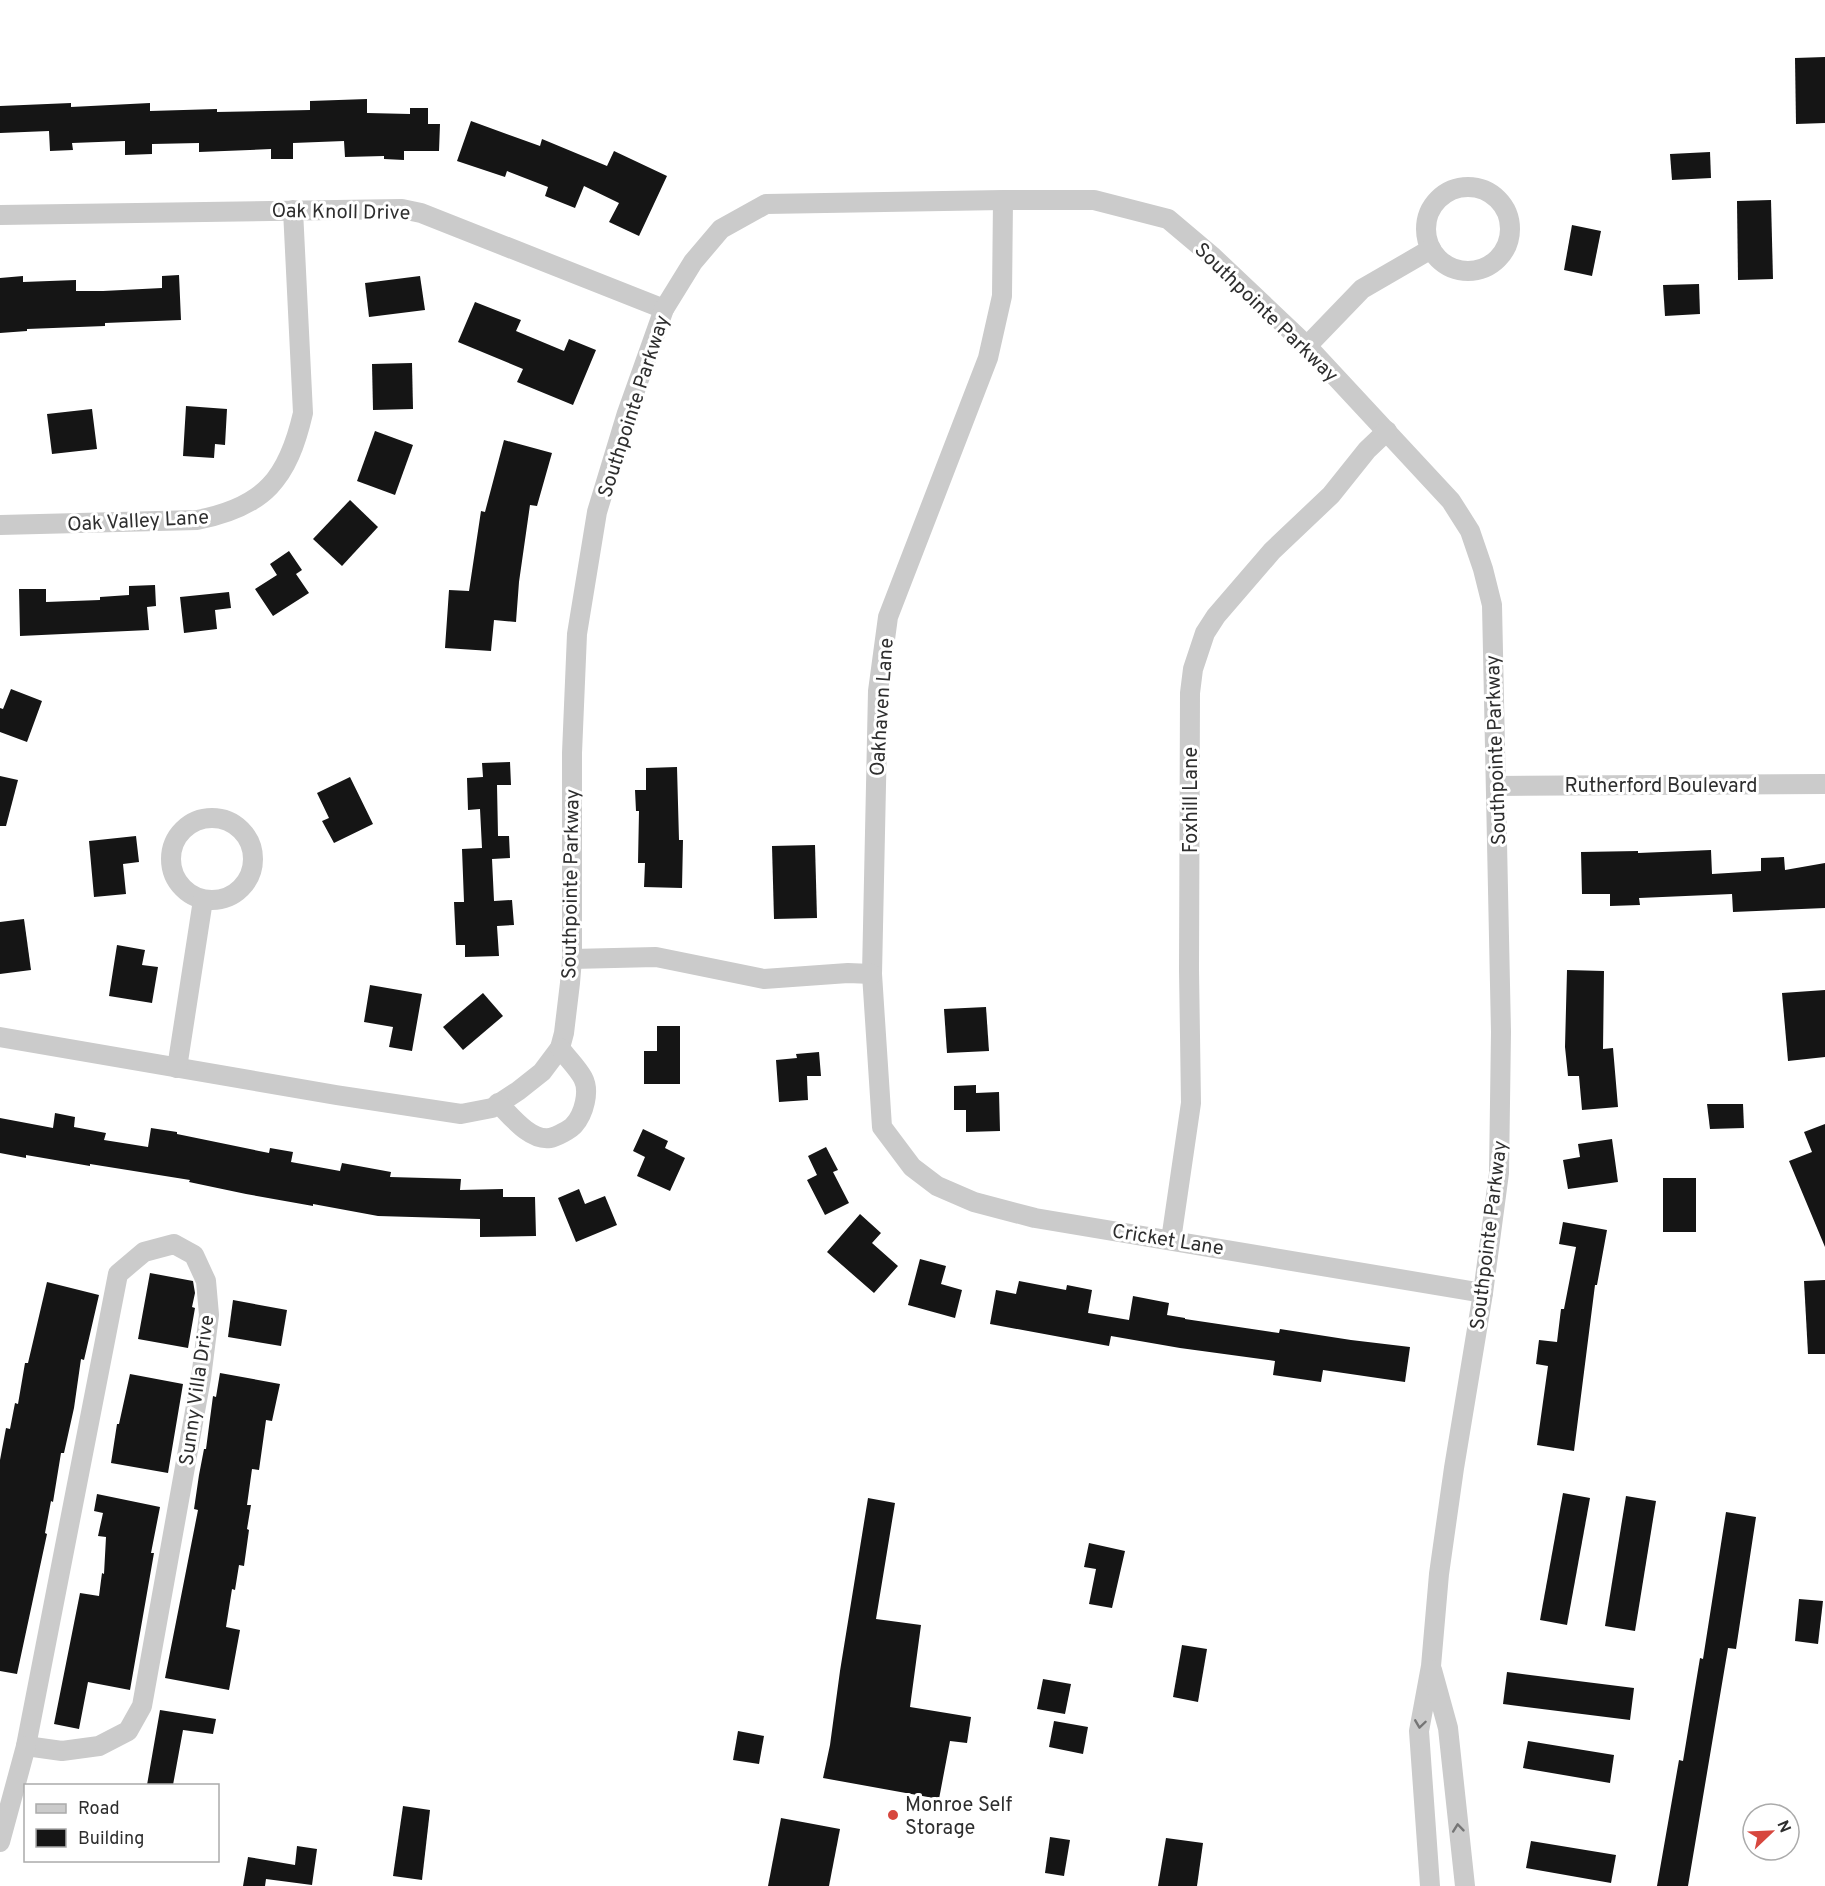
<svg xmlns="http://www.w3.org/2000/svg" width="1825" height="1886" viewBox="0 0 1825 1886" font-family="Overpass,sans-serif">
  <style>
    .building { fill: #151515 }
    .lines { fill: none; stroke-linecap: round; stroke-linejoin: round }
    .minor { stroke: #cbcbcb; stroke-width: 20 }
    .oneway { stroke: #757575 }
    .poi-dot { fill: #d7473e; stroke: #fff; stroke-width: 2 }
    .labels { text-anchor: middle; stroke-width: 6; stroke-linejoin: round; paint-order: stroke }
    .street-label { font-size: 20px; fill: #2e2e2e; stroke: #fff }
    .poi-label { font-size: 20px; fill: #2e2e2e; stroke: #fff; text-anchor: start }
  </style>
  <rect width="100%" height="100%" fill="#fff"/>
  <g class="building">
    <polygon points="1825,57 1825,123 1796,124 1795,58"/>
    <polygon points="367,99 367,113 410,114 410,108 428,108 428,124 440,124 439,151 404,151 404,160 384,159 384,156 345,157 344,141 293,143 293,159 271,159 271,149 199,152 199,143 152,144 152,154 125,155 125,141 72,143 73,150 50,151 49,131 0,133 0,106 71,103 71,107 150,103 150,111 217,109 217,112 310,110 310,101"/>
    <polygon points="471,121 540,146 542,139 607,166 614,151 667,176 639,236 609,222 619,203 584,186 575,208 545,196 548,187 507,171 505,177 457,161"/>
    <polygon points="1710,152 1711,178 1672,180 1670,154"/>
    <polygon points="1771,200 1773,279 1738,280 1737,201"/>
    <polygon points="1572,225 1601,231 1592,276 1564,270"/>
    <polygon points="179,275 181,320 105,323 105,326 27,329 27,331 0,333 0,278 23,276 23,282 76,280 76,291 103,291 162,288 162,276"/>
    <polygon points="420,276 425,310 369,317 365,283"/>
    <polygon points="1699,284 1700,314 1665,316 1663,285"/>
    <polygon points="475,302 521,320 516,331 564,351 569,339 596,350 573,405 517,382 523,369 458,342"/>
    <polygon points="412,363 413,409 373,410 372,364"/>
    <polygon points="186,406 227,409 225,445 215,444 214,458 183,456"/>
    <polygon points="92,409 97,449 52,454 47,414"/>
    <polygon points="375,431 413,445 395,495 357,481"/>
    <polygon points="504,440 552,453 537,506 530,505 519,582 516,622 494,620 491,651 445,648 449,590 469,591 481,511 485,512"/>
    <polygon points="350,500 378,527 342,566 313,539"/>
    <polygon points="289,551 302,570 296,574 309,593 273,616 255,589 277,575 270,564"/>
    <polygon points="155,585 156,606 147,607 149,630 20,636 19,589 46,589 46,602 100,600 100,597 129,595 129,586"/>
    <polygon points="229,592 231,608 215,610 217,629 184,633 180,597"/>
    <polygon points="11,689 42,701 27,742 0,732 0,708 3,709"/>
    <polygon points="510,762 511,785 497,785 498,836 509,836 510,858 492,859 494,901 512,900 514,925 497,926 499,956 465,957 465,945 456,945 454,902 464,902 462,849 482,848 480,809 468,810 467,778 483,777 482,763"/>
    <polygon points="677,767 679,840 683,840 682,888 644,887 645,863 638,863 639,811 636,811 635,790 646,790 646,768"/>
    <polygon points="0,776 18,780 6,826 0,826"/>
    <polygon points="350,777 373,824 334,843 322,821 329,818 317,793"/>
    <polygon points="136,836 139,862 123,864 126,894 94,897 89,841"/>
    <polygon points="815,845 817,918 774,919 772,846"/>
    <polygon points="1711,850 1712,874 1761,871 1761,858 1784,857 1785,870 1825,863 1825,908 1733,912 1732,894 1639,898 1640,905 1610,906 1610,894 1582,894 1581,852 1638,851 1638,853"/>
    <polygon points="24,919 31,970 0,974 0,922"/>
    <polygon points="117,945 145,950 142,965 158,967 152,1003 109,996"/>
    <polygon points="1567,970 1604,971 1603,1049 1613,1048 1618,1107 1582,1110 1579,1076 1568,1076 1565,1047"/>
    <polygon points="370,985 422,994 412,1051 389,1047 393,1027 364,1022"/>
    <polygon points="1825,990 1825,1057 1788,1061 1782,993"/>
    <polygon points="483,993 503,1016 463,1050 443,1027"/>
    <polygon points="986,1007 989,1051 947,1053 944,1009"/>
    <polygon points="657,1026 680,1026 680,1084 644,1084 644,1051 657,1051"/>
    <polygon points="819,1052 821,1076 807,1076 808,1100 779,1102 776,1060 797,1058 796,1054"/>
    <polygon points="976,1085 976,1093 999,1092 1000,1131 966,1132 966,1110 954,1110 954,1086"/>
    <polygon points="1707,1104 1743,1104 1744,1128 1710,1129"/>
    <polygon points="55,1113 75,1117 74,1127 106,1133 104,1140 148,1147 151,1128 177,1132 177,1134 269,1153 270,1148 293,1152 291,1162 340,1171 342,1163 391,1172 390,1177 461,1179 460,1190 503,1189 503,1197 535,1197 536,1236 480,1237 480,1219 378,1216 313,1204 313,1206 246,1194 189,1182 190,1180 90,1164 90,1166 26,1155 26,1158 0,1153 0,1118 53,1128"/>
    <polygon points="1825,1124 1825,1247 1789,1161 1812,1152 1804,1132"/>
    <polygon points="643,1129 668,1141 665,1148 685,1158 670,1191 637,1176 645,1157 633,1151"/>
    <polygon points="1612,1139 1618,1182 1568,1189 1563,1160 1580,1157 1578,1144"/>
    <polygon points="826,1147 838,1170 833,1172 849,1203 825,1215 807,1180 817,1175 808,1156"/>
    <rect x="1663" y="1178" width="33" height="54"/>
    <polygon points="579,1189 585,1204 605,1196 617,1225 576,1242 558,1198"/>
    <polygon points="860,1214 881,1233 872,1243 898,1266 874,1293 827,1252"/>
    <polygon points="1563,1222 1607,1230 1597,1285 1595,1285 1574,1451 1537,1445 1548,1366 1536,1364 1539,1340 1557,1342 1561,1309 1564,1309 1576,1247 1559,1244"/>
    <polygon points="920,1259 946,1266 941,1284 962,1290 955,1318 908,1305"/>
    <polygon points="150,1273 193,1281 195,1293 192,1307 195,1308 188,1348 138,1339"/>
    <polygon points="1825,1280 1825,1354 1808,1354 1804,1281"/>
    <polygon points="1019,1281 1066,1290 1067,1285 1092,1290 1088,1313 1129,1320 1133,1296 1169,1303 1167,1315 1185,1318 1185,1319 1279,1333 1280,1329 1351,1340 1410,1347 1405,1382 1323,1370 1321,1382 1273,1375 1275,1361 1180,1348 1111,1336 1109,1346 990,1324 996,1290 1016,1294"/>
    <polygon points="47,1282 99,1295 84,1360 81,1359 74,1408 64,1453 61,1453 53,1502 51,1501 45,1533 47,1534 17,1674 0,1671 0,1460 6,1428 10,1429 15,1403 18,1404 25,1363 28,1363"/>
    <polygon points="233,1300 287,1310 281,1346 228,1337"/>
    <polygon points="220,1373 280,1384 272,1421 266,1420 259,1470 252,1469 247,1505 251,1505 247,1529 249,1530 244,1566 239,1565 235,1590 232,1589 226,1627 240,1630 229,1690 165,1678 198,1510 194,1509 199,1475 204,1449 206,1449 213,1396 216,1397"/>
    <polygon points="130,1374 183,1384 168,1473 111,1463 117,1424 119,1424"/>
    <polygon points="1563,1493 1590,1498 1567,1625 1540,1620"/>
    <polygon points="97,1494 160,1507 151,1553 154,1553 130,1690 88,1682 79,1729 54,1724 80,1593 99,1596 102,1573 104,1574 106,1537 98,1536 103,1513 94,1511"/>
    <polygon points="1626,1496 1656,1501 1635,1631 1605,1626"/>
    <polygon points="868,1498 895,1503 876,1619 921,1625 910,1707 971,1717 967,1743 950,1741 939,1799 823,1778 830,1745 840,1671"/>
    <polygon points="1726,1512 1756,1517 1736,1649 1728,1648 1688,1886 1657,1886 1679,1760 1683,1761 1700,1658 1703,1659"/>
    <polygon points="1089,1543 1125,1551 1112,1608 1089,1604 1096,1569 1084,1567"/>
    <polygon points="1799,1599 1823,1601 1818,1644 1795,1641"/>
    <polygon points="1182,1645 1207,1649 1198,1702 1173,1697"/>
    <polygon points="1507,1672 1634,1688 1630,1720 1503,1704"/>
    <polygon points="1043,1679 1071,1684 1065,1714 1037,1709"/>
    <polygon points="160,1710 216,1719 213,1734 183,1730 173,1785 147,1785"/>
    <polygon points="1054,1721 1088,1727 1083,1754 1049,1747"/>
    <polygon points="738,1731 764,1736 759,1764 733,1760"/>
    <polygon points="1528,1741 1614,1755 1610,1783 1523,1768"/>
    <polygon points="403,1806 430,1810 422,1880 393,1876"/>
    <polygon points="781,1818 840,1829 829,1886 768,1886"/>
    <polygon points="1050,1837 1070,1840 1064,1876 1045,1873"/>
    <polygon points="1166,1838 1203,1843 1197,1886 1158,1886"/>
    <polygon points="1531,1841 1616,1855 1611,1883 1526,1868"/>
    <polygon points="297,1846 317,1849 312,1885 266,1879 265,1886 243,1886 248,1857 295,1865"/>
  </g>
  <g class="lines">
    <g class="minor">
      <circle cx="1468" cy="229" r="42"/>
      <polyline points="1003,200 1002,296 988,358 888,617 878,691 872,974 882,1127 912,1167 937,1186 974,1202 1035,1218 1483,1293"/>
      <polyline points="0,215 402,209 421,213 664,309"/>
      <polyline points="1307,346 1362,289 1431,249"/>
      <path d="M0,525L197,520C265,507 288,478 303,413L293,210"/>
      <polyline points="1497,786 1825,784"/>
      <circle cx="212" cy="859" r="41"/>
      <polyline points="572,959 656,957 764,979 848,973 872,974"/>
      <polyline points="0,1037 336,1095 461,1114 492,1108 518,1091 542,1072 560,1048 564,1033 570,983 572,959 572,753 577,634 597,512 627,413 664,309 693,262 721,229 766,204 1003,200 1094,200 1168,219 1213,257 1307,346 1451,501 1470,531 1483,569 1492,605 1501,1032 1499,1173 1483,1293 1454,1468 1439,1574 1431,1666 1419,1731 1430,1886"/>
      <polyline points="177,1068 203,900"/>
      <path d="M498,1103C511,1116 530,1141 550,1138C556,1137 571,1129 574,1125C584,1114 590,1091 583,1078C577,1067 567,1058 560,1048"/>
      <polyline points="1171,1240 1191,1103 1189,970 1190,693 1193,669 1205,633 1216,616 1272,551 1331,495 1367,450 1387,431"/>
      <polygon points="174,1244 194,1255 206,1281 209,1315 201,1378 142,1706 128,1731 99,1746 62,1751 26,1746 118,1274 144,1252"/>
      <polyline points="1432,1670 1448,1728 1465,1886"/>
      <polyline points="0,1842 26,1746"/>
    </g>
  </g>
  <defs><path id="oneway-chevron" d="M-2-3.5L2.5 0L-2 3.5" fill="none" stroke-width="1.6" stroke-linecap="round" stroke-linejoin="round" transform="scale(1.5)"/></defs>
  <g class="oneway">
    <use href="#oneway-chevron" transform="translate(1420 1724) rotate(98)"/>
    <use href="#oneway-chevron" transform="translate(1458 1828) rotate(-96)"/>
  </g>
  <circle class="poi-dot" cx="893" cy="1815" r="6"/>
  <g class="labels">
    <g class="street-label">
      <text transform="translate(341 211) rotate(1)" y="7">Oak Knoll Drive</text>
      <text transform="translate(1267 312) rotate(44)" y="7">Southpointe Parkway</text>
      <text transform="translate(633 406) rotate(-72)" y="7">Southpointe Parkway</text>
      <text transform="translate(138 520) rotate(-3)" y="7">Oak Valley Lane</text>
      <text transform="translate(881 707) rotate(-86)" y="7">Oakhaven Lane</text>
      <text transform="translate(1495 750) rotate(-92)" y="7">Southpointe Parkway</text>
      <text x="1661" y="792">Rutherford Boulevard</text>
      <text transform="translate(1190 800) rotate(-90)" y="7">Foxhill Lane</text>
      <text transform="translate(570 884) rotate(-89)" y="7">Southpointe Parkway</text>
      <text transform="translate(1488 1235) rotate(-83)" y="7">Southpointe Parkway</text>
      <text transform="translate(1168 1239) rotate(9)" y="7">Cricket Lane</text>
      <text transform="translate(196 1390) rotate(-82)" y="7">Sunny Villa Drive</text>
    </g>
    <g class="poi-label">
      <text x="905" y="1811">Monroe Self<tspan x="905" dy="23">Storage</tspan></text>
    </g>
  </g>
  <rect x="24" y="1784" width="195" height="78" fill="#ffffff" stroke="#ababab" stroke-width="1.5"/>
  <rect x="36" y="1804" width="30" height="9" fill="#cbcbcb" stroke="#ababab" stroke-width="1.5"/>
  <text x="78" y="1814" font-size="18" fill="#2e2e2e">Road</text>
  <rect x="36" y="1829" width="30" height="18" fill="#151515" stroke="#ababab" stroke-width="1.5"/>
  <text x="78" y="1844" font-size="18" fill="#2e2e2e">Building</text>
  <g transform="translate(1771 1832) rotate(67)"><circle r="28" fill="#ffffff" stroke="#ababab" stroke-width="1.5"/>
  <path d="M0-4.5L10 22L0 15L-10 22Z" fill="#d7473e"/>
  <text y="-9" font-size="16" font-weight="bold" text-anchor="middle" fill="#2e2e2e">N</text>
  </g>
</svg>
